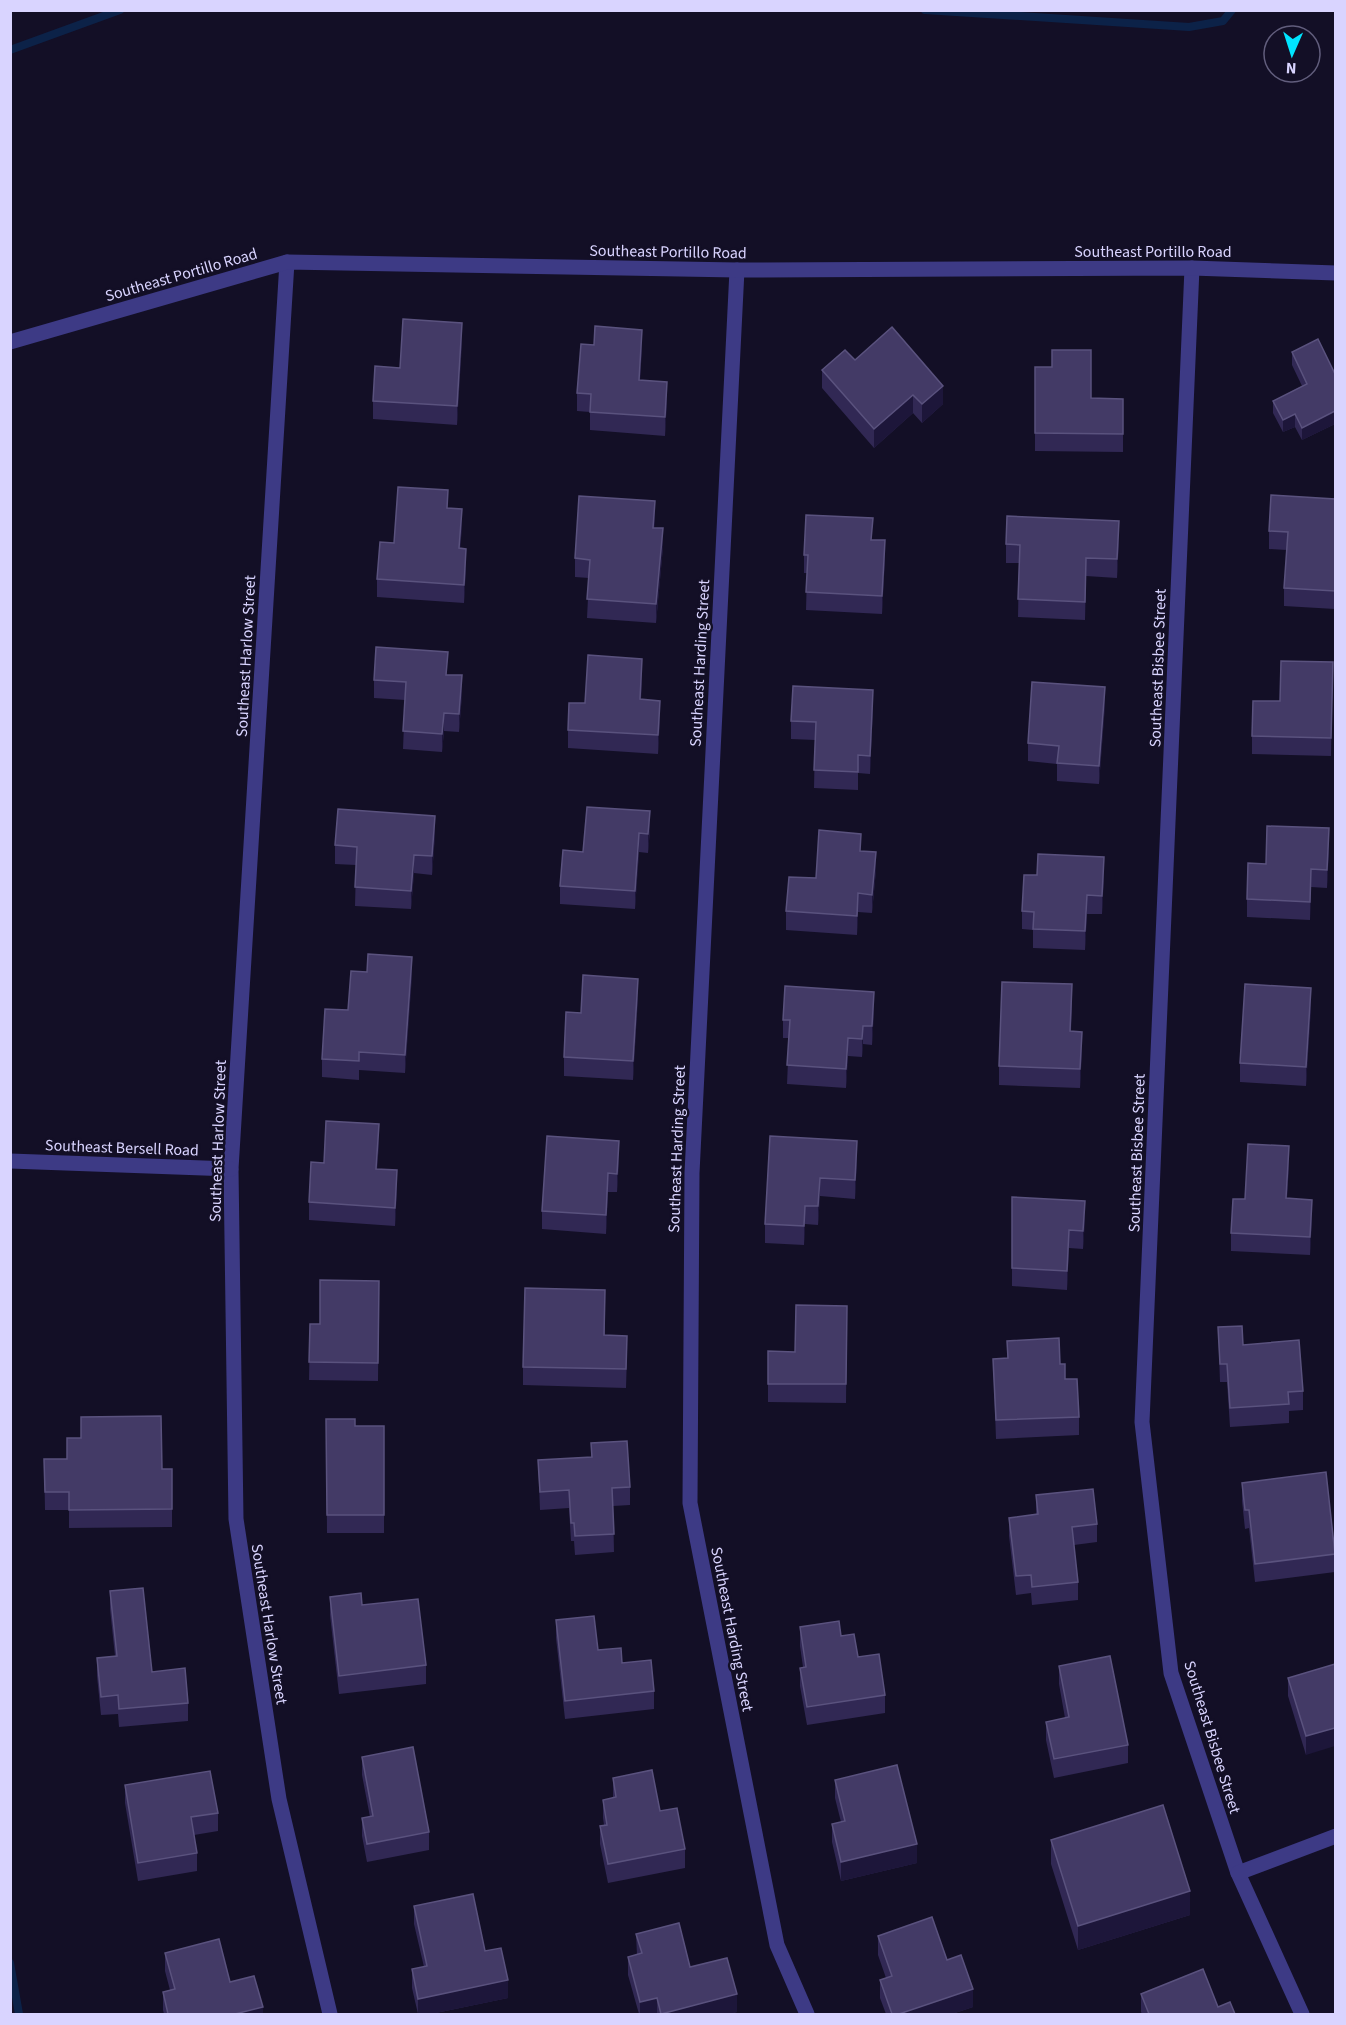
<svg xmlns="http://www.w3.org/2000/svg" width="1346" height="2025" viewBox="0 0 1346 2025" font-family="'Source Sans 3',sans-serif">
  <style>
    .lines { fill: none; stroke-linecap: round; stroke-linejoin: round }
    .stream { stroke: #0c2248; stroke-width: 8 }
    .street { stroke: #3d3a85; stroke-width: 15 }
    .wall { fill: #312854 }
    .shaded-wall { fill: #1d163a }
    .building { fill: #433a66; stroke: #5a527e; stroke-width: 1.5 }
    .labels { text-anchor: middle; stroke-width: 5; stroke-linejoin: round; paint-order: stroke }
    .street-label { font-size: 16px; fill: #d9d4ff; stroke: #130f26 }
  </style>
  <rect width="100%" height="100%" fill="#130f26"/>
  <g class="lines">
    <g class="stream">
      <polyline points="925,10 1189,27 1223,21 1232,10"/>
      <polyline points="10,50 120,10"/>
      <polyline points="10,1963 19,2014"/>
    </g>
    <g class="street">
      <polyline points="287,262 231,1169 236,1519 279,1799 330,2014"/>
      <polyline points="1192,268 1142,1422 1171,1673 1238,1873 1302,2014"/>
      <polyline points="737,270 692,1173 690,1503 777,1945 807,2014"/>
      <polyline points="10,342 287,262 737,270 1192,268 1336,273"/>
      <polyline points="10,1161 231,1169"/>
      <polyline points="1238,1873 1336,1836"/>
    </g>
  </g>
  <g class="wall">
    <polygon points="462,342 457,425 373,419 373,401 400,368"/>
    <polygon points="642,348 640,380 667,400 665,436 590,430 590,412 577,411 577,393"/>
    <polygon points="1292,352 1335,374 1335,424 1302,440 1295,427 1283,432 1273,413 1273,401 1302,386 1292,365"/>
    <polygon points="855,360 943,404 922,423 913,413 874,448 822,388 822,370"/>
    <polygon points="1035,367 1091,398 1123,399 1123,452 1035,451"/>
    <polygon points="1335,499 1335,609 1284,606 1284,588 1287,550 1269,549 1269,531"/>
    <polygon points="448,508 462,527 460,548 466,567 464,603 377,597 377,579 394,543"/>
    <polygon points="655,520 654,528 663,547 656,623 587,618 589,578 575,577 575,558"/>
    <polygon points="1119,539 1117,578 1086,576 1085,620 1018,617 1019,563 1006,563 1006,544"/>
    <polygon points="872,540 885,558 882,614 806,610 807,573 804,573 804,555"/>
    <polygon points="1333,662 1331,756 1252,754 1252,736 1280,701"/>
    <polygon points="447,675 462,694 459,732 444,731 442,752 403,749 405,700 374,698 374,680"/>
    <polygon points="642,678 641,700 660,719 658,754 568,748 568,730 585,703"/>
    <polygon points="1105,705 1099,784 1057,781 1057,764 1028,761 1028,743"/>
    <polygon points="873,708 870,774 858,773 858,790 814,788 815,740 791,739 791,721"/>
    <polygon points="650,829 648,853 639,852 635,909 560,904 560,886 583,852"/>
    <polygon points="435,835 432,875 414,873 411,909 355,906 356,865 335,864 335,845"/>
    <polygon points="1329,847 1327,888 1311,887 1310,920 1247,917 1247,899 1266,864"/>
    <polygon points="861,851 876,870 872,913 858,912 857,935 786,930 786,911 816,878"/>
    <polygon points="1037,875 1104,875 1102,914 1087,914 1085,950 1033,948 1033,930 1022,929 1022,911"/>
    <polygon points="412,975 405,1073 359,1070 359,1080 322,1077 322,1059 348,1010"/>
    <polygon points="638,997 633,1080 564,1076 564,1057 581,1013"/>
    <polygon points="1072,1002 1071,1031 1082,1050 1080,1088 999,1085 999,1066"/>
    <polygon points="1311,1007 1306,1086 1240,1082 1240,1063"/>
    <polygon points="874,1011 872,1045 863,1044 862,1057 848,1056 846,1088 787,1084 789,1038 783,1038 783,1020"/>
    <polygon points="770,1136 857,1159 855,1199 820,1196 818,1225 805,1224 804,1245 765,1243 765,1224"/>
    <polygon points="379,1143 377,1169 397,1188 395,1226 309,1220 309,1202 324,1163"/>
    <polygon points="619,1160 617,1192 608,1192 606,1234 542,1229 542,1211"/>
    <polygon points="1289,1165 1287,1198 1312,1218 1310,1255 1231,1251 1231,1233 1245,1199"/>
    <polygon points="1012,1197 1085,1219 1083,1249 1069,1248 1067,1290 1012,1286"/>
    <polygon points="379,1281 378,1381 309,1380 310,1324 320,1324"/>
    <polygon points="847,1306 846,1403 768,1402 768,1351 795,1352"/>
    <polygon points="605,1308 605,1335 627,1355 626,1388 523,1385 523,1367"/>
    <polygon points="1218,1327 1243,1345 1303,1391 1303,1410 1289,1411 1289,1423 1230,1427 1227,1382 1220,1382"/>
    <polygon points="1007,1341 1060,1364 1079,1417 1079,1435 996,1439 993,1359 1007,1359"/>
    <polygon points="81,1417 162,1469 172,1469 172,1527 69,1528 69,1510 45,1510 44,1459 67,1459 81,1438"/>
    <polygon points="326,1419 355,1426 384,1426 384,1533 327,1533"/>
    <polygon points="591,1443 630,1487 630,1505 613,1506 614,1552 575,1555 574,1541 571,1541 569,1508 540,1510 538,1460 591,1457"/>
    <polygon points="1242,1483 1335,1551 1335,1572 1255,1582 1249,1528 1245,1529 1242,1501"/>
    <polygon points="1036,1495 1097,1524 1097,1542 1074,1545 1078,1582 1078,1600 1032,1605 1031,1593 1016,1595 1009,1536 1009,1518 1036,1514"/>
    <polygon points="110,1591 152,1672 188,1703 188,1721 119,1727 118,1714 101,1715 97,1676 97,1658 115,1656 110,1609"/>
    <polygon points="330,1597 362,1605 426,1665 426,1684 339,1694 330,1615"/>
    <polygon points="556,1620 598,1650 622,1663 654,1691 654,1709 565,1719 556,1638"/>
    <polygon points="800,1627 841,1636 885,1695 885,1713 807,1725 800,1686 800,1668 803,1667 800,1646"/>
    <polygon points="1335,1664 1306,1755 1288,1696 1288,1678"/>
    <polygon points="1059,1666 1128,1745 1128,1763 1054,1778 1046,1740 1046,1722 1065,1718 1059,1684"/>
    <polygon points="362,1757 429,1832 429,1850 367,1862 362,1836 362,1818 370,1817 362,1775"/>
    <polygon points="613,1778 660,1811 685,1849 685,1868 608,1883 600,1844 600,1826 604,1825 603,1818 603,1800 613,1798"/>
    <polygon points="835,1780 917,1863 841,1881 832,1842 832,1824 841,1822 835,1798"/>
    <polygon points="125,1785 218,1813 218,1831 194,1835 197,1853 197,1871 138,1881 125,1803"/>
    <polygon points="1051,1840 1190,1915 1078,1950 1051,1864"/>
    <polygon points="414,1906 485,1951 508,1998 431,2014 418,2014 412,1988 412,1969 424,1967 414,1924"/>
    <polygon points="636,1934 690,1967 737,2012 729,2014 639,2014 628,1975 628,1957 637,1955"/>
    <polygon points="878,1936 947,1960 973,2007 952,2014 886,2014 880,1998 880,1980 886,1978 878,1955"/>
    <polygon points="165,1953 230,1982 263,2014 164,2014 163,2010 163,1992 170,1990 165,1971"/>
    <polygon points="1141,1994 1218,2007 1235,2014 1142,2014 1141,2012"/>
  </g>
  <g class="shaded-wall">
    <polygon points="462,323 462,342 457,425 457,406"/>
    <polygon points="642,330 642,348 639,398 639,380"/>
    <polygon points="667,382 667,400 665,436 665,417"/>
    <polygon points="943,386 943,404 922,423 922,404"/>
    <polygon points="913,395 913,413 874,448 874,429"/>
    <polygon points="1335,411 1335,424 1302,440 1302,428"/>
    <polygon points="1295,414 1295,427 1283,432 1283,420"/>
    <polygon points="655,501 655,520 653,546 653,528"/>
    <polygon points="462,509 462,527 459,567 459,548"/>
    <polygon points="1119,521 1119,539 1117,578 1117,559"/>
    <polygon points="663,528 663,547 656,623 656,604"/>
    <polygon points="885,540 885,558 882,614 882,596"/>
    <polygon points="466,549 466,567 464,603 464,585"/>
    <polygon points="1086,558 1086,576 1085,620 1085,602"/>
    <polygon points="642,659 642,678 640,718 640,699"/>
    <polygon points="462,675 462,694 459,732 459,714"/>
    <polygon points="1105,687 1105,705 1099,784 1099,766"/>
    <polygon points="873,690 873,708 870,774 870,756"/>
    <polygon points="660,701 660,719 658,754 658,735"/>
    <polygon points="444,713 444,731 442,752 442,734"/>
    <polygon points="650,811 650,829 648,853 648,834"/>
    <polygon points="435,816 435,835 432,875 432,856"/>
    <polygon points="1329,828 1329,847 1327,888 1327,870"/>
    <polygon points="639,833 639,852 635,909 635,891"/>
    <polygon points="876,852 876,870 872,913 872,895"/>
    <polygon points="414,855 414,873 411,909 411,891"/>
    <polygon points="1104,857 1104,875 1102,914 1102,896"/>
    <polygon points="1311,869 1311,887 1310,920 1310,902"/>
    <polygon points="858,893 858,912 857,935 857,916"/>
    <polygon points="1087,895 1087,914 1085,950 1085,931"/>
    <polygon points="412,957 412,975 405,1073 405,1055"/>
    <polygon points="638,979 638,997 633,1080 633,1061"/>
    <polygon points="1311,988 1311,1007 1306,1086 1306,1067"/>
    <polygon points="874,992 874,1011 872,1045 872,1026"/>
    <polygon points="863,1026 863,1044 862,1057 862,1039"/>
    <polygon points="1082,1032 1082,1050 1080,1088 1080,1069"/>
    <polygon points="848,1038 848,1056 846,1088 846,1069"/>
    <polygon points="379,1124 379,1143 376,1187 376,1169"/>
    <polygon points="619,1141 619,1160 617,1192 617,1174"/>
    <polygon points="857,1141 857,1159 855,1199 855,1180"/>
    <polygon points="1289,1146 1289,1165 1286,1217 1286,1198"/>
    <polygon points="397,1170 397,1188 395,1226 395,1208"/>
    <polygon points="608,1173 608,1192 606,1234 606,1215"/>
    <polygon points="820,1178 820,1196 818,1225 818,1206"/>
    <polygon points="1312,1200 1312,1218 1310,1255 1310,1237"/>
    <polygon points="1085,1201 1085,1219 1083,1249 1083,1231"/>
    <polygon points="805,1206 805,1224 804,1245 804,1226"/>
    <polygon points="1069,1230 1069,1248 1067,1290 1067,1271"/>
    <polygon points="1335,1728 1335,1746 1306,1755 1306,1736"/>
    <polygon points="917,1844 917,1863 841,1881 841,1862"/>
    <polygon points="1190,1891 1190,1915 1078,1950 1078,1926"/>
    <polygon points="508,1980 508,1998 431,2014 418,2014 418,1999"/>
    <polygon points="973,1989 973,2007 952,2014 899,2014"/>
    <polygon points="737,1994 737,2012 729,2014 661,2014"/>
    <polygon points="657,1998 657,2014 640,2014 640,2002"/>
    <polygon points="263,2007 263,2014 235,2014"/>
  </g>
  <g class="building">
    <polygon points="403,319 462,323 457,406 373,401 375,366 400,368"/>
    <polygon points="595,326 642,330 639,380 667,382 665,417 590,412 591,394 577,393 581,344 594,345"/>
    <polygon points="892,327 943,386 922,404 913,395 874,429 822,370 845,350 855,360"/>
    <polygon points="1318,339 1335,374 1335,411 1302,428 1295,414 1283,420 1273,401 1307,384 1292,352"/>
    <polygon points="1052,350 1091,350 1091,398 1123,399 1123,434 1035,433 1035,367 1052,367"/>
    <polygon points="398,487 448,490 447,508 462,509 459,548 466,549 464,585 377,579 380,542 394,543"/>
    <polygon points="1271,495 1335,499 1335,591 1284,588 1288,532 1269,531"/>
    <polygon points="579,496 655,501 653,528 663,528 656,604 587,599 590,560 575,558"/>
    <polygon points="806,515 873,518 871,540 885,540 882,596 806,592 808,555 804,555"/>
    <polygon points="1007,516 1119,521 1117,559 1086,558 1085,602 1018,599 1020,545 1006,544"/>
    <polygon points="376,647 448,652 446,675 462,675 459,714 444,713 442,734 403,731 406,682 374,680"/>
    <polygon points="588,655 642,659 640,699 660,701 658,735 568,730 569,703 585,703"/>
    <polygon points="1281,661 1333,662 1331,738 1252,736 1253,701 1280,701"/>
    <polygon points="1032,682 1105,687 1099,766 1057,763 1059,746 1028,743"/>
    <polygon points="793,686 873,690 870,756 858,755 858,772 814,770 816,722 791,721"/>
    <polygon points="587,807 650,811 648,834 639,833 635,891 560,886 563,850 583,852"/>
    <polygon points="338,809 435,816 432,856 414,855 411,891 355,887 357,847 335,845"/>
    <polygon points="1267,826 1329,828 1327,870 1311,869 1310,902 1247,899 1248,863 1266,864"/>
    <polygon points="819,830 861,834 860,851 876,852 872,895 858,893 857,916 786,911 789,877 816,878"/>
    <polygon points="1038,854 1104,857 1102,896 1087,895 1085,931 1033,929 1034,912 1022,911 1024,875 1037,875"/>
    <polygon points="368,954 412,957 405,1055 359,1052 359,1061 322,1059 325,1009 348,1010 351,971 367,972"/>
    <polygon points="583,975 638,979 633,1061 564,1057 566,1012 581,1013"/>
    <polygon points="1002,982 1072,984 1070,1031 1082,1032 1080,1069 999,1066"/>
    <polygon points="1245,984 1311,988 1306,1067 1240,1063"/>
    <polygon points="785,986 874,992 872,1026 863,1026 862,1039 848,1038 846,1069 787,1065 790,1020 783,1020"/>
    <polygon points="326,1121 379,1124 376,1169 397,1170 395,1208 309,1202 311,1162 324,1163"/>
    <polygon points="547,1136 619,1141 617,1174 608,1173 606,1215 542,1211"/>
    <polygon points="770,1136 857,1141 855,1180 820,1178 818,1206 805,1206 804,1226 765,1224"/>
    <polygon points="1248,1144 1289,1146 1286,1198 1312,1200 1310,1237 1231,1233 1233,1199 1245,1199"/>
    <polygon points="1012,1197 1085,1201 1083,1231 1069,1230 1067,1271 1012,1268"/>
    <polygon points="320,1280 379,1281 378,1363 309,1362 310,1324 320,1324"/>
    <polygon points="525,1288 605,1290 604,1335 627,1336 626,1369 523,1367"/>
    <polygon points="796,1305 847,1306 846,1384 768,1384 768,1351 795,1352"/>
    <polygon points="1242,1326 1243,1345 1299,1340 1303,1391 1288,1392 1289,1404 1230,1408 1227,1364 1220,1364 1218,1327"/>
    <polygon points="1059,1338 1060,1364 1065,1364 1065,1379 1077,1379 1079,1417 996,1420 993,1359 1008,1358 1007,1341"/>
    <polygon points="161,1416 162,1469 172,1469 172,1509 69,1510 69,1492 45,1492 44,1459 67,1459 67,1438 81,1438 81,1417"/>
    <polygon points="326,1419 355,1419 355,1426 384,1426 384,1515 327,1515"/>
    <polygon points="627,1441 630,1487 612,1488 614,1534 575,1536 574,1523 571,1523 569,1490 540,1492 538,1460 592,1457 591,1443"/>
    <polygon points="1326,1472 1335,1554 1255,1564 1249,1510 1245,1510 1242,1483"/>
    <polygon points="1093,1489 1097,1524 1072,1527 1078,1582 1032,1587 1031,1575 1016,1576 1009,1518 1038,1514 1036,1495"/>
    <polygon points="143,1588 152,1672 185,1668 188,1703 119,1709 118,1695 101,1697 97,1658 117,1656 110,1591"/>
    <polygon points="361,1593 362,1605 418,1599 426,1665 339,1676 330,1597"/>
    <polygon points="594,1616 598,1650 621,1648 622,1663 651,1660 654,1691 565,1701 556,1620"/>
    <polygon points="839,1621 841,1636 854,1634 858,1657 879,1654 885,1695 807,1707 800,1668 806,1667 800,1627"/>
    <polygon points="1110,1656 1128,1745 1054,1759 1046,1722 1069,1717 1059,1666"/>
    <polygon points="1335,1664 1335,1728 1306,1736 1288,1678"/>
    <polygon points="413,1747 429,1832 367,1844 362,1818 373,1816 362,1757"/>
    <polygon points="897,1765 917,1844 841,1862 832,1824 845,1821 835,1780"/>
    <polygon points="652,1770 660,1811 677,1808 685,1849 608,1864 600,1826 607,1825 603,1800 616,1797 613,1778"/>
    <polygon points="210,1771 218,1813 191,1817 197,1853 138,1863 125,1785"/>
    <polygon points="1163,1805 1190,1891 1078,1926 1051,1840"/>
    <polygon points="473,1894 485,1951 501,1948 508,1980 418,1999 412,1969 427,1966 414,1906"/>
    <polygon points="932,1917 947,1960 961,1955 973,1989 899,2014 892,2014 880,1980 892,1976 878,1936"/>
    <polygon points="679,1923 690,1967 727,1958 737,1994 661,2014 657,1998 640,2002 628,1957 642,1953 636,1934"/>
    <polygon points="219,1939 230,1982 254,1976 263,2007 235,2014 168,2014 163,1992 175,1989 165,1953"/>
    <polygon points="1203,1969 1218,2007 1230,2002 1235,2014 1149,2014 1141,1994"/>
  </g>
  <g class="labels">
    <g class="street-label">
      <text transform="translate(668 251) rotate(1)" y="6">Southeast Portillo Road</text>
      <text x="1153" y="257">Southeast Portillo Road</text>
      <text transform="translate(181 274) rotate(-16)" y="6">Southeast Portillo Road</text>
      <text transform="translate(245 656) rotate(-87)" y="6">Southeast Harlow Street</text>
      <text transform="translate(699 663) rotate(-87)" y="6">Southeast Harding Street</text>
      <text transform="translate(1157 668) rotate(-88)" y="6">Southeast Bisbee Street</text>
      <text transform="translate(217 1141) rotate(-88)" y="6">Southeast Harlow Street</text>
      <text transform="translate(122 1147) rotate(2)" y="6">Southeast Bersell Road</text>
      <text transform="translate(676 1149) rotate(-88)" y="6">Southeast Harding Street</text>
      <text transform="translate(1136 1153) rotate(-88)" y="6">Southeast Bisbee Street</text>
      <text transform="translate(270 1624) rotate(81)" y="6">Southeast Harlow Street</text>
      <text transform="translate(733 1629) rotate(79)" y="6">Southeast Harding Street</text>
      <text transform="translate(1213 1737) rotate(73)" y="6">Southeast Bisbee Street</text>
    </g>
  </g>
  <rect width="1346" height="2025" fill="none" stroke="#d9d4ff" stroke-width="24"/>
  <g transform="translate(1292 54) rotate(183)"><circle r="28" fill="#130f26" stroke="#625e7d" stroke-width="1.5"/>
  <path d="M0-4.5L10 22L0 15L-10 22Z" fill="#00e5ff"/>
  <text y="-9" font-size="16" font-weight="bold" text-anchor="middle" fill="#d9d4ff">N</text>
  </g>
</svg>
